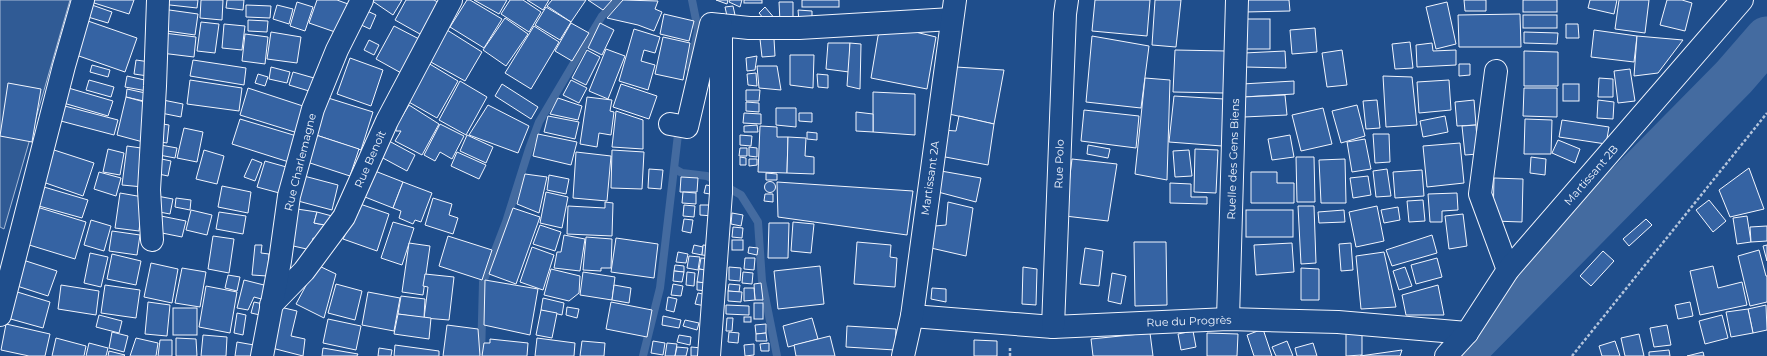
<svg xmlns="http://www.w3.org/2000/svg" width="1767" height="356" viewBox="0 0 1767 356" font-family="Montserrat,sans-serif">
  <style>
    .built { fill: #305b95; stroke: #a8bbd7 }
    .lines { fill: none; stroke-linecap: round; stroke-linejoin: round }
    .stream { stroke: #446ba0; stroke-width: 8 }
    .river { stroke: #446ba0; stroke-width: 45 }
    .building { fill: #3563a3; stroke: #f2f6ff }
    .street-casing { stroke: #f2f6ff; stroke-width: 24 }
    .path { stroke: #b3c4dc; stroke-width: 2.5; stroke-dasharray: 3 2; stroke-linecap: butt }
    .street { stroke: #1f4e8c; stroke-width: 22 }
    .labels { text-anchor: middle; stroke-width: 3; stroke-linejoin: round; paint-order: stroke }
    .street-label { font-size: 11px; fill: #f2f6ff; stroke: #1f4e8c }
  </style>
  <rect width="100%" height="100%" fill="#1f4e8c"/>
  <polygon class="built" points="0,0 70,0 4,229 0,227"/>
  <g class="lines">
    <g class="stream">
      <polyline points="690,68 698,30 692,0"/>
      <polyline points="675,169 682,173 707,176 741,195 758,222 762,281 777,356"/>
      <polyline points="481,356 483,282 506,222 529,149 539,122 584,46 602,16 618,0"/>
      <polyline points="643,356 660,288 679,126"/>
    </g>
    <polyline class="river" points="1459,356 1734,77 1767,39"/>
  </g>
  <g class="building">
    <polygon points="92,0 134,0 129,14 91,2"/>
    <polygon points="161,0 198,0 197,8 161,4"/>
    <polygon points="201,0 223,0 222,20 200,18"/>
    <polygon points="227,0 244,0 243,10 226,8"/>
    <polygon points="317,0 337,0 348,4 338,33 309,23"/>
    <polygon points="371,0 402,0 393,15"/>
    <polygon points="406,0 434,0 445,6 427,38 395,20"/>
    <polygon points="467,0 470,0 502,19 484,48 450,27"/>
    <polygon points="474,0 507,0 499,14"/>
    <polygon points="510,0 523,0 541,12 529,32 501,14"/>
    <polygon points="527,0 549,0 543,10"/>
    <polygon points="552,0 586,0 571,22 547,6"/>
    <polygon points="588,0 612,0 603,10"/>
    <polygon points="623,0 658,1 655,9 662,12 654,31 638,25 607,18"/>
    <polygon points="716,0 728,0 727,4"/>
    <polygon points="730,0 742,0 740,7 729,2"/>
    <rect x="744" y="0" width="18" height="3"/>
    <rect x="802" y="0" width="37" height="7"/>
    <polygon points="1095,0 1150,0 1147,36 1092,31"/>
    <polygon points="1155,0 1181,0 1176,47 1152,45"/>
    <polygon points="1246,0 1289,0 1290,11 1245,12"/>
    <polygon points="1464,0 1486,0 1486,11 1465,11"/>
    <rect x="1523" y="0" width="34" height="12"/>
    <polygon points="1590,0 1617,0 1614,14 1588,8"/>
    <polygon points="1619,0 1649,0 1645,33 1615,29"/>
    <polygon points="1667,0 1682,0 1692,3 1685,31 1660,25"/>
    <polygon points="297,2 313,7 305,31 290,26"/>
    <polygon points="779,2 793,2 793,22 780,22"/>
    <polygon points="1447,2 1456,44 1436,49 1426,7"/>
    <polygon points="92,5 112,12 108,23 88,17"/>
    <polygon points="246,5 271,6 270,18 246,17"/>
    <polygon points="277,5 293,9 289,24 273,19"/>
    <polygon points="733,6 735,15 727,16 725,7"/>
    <polygon points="546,7 571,22 560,40 535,25"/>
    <polygon points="765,7 776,20 769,25 759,13"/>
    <polygon points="162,9 198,14 195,35 160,30"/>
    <polygon points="365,10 376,15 370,29 359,24"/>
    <polygon points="798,10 812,11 812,21 799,21"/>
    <polygon points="664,14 694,21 689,41 660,34"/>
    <polygon points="1520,14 1521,47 1459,47 1458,15"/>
    <rect x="1523" y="15" width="34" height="13"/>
    <polygon points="505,18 528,34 506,66 483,50"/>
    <rect x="1243" y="19" width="27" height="30"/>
    <polygon points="248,20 268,21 267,32 248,31"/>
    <polygon points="88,21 137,38 125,72 76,55"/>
    <polygon points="201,22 219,24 215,53 197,51"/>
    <polygon points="571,23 589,33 572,61 555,51"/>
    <polygon points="600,23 614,30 602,55 588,48"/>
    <polygon points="224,24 245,26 242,50 222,48"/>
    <polygon points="1566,24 1578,24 1579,38 1566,38"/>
    <polygon points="394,26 421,40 403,74 376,59"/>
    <polygon points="534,26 559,42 531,89 505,73"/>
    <polygon points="1315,28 1317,52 1292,54 1290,30"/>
    <polygon points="634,29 660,37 655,53 644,50 641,61 655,65 648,90 619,81"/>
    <polygon points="883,29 903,29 936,37 927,89 871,78 878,36"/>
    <polygon points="447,30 482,52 465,81 429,61"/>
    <polygon points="1594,30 1637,36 1634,62 1591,57"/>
    <polygon points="271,32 301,37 297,63 267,59"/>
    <polygon points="1524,32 1558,33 1557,44 1524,43"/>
    <polygon points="164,33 196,37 194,57 161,53"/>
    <polygon points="245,34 268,37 265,64 242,61"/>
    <polygon points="1092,36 1149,46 1141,108 1086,102"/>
    <polygon points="1637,36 1683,40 1658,73 1634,76"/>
    <polygon points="663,37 690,43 683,80 655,74"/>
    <polygon points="760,39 774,39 775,56 762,57"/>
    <polygon points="369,40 379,45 374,55 364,50"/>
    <polygon points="1410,42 1413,68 1395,69 1392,44"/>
    <polygon points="828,43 850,43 849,72 826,69"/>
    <polygon points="850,43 861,44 860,89 847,86"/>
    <polygon points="1432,43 1433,51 1456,50 1456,65 1417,67 1416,45"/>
    <polygon points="606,49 625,56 608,99 589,91"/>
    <polygon points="587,50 600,57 586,85 572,78"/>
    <polygon points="1175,50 1227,51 1224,93 1173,92"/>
    <polygon points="1342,50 1347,85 1327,87 1322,53"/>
    <polygon points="1285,51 1286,68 1245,67 1244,53"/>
    <polygon points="1524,51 1558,52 1558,86 1524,86"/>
    <polygon points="790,55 814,55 813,88 790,85"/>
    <polygon points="757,56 755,70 747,71 746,58"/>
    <polygon points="350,58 383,70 371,106 337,94"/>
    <polygon points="136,60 150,62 148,76 134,74"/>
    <polygon points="193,60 246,68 244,85 190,76"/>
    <polygon points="428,63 458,81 437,118 407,101"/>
    <polygon points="1459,64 1470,64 1470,75 1459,76"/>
    <polygon points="92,65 110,70 108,77 90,72"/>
    <polygon points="757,66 777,66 781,90 759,88"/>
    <polygon points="271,67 290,72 287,83 269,79"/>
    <polygon points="956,67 1004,70 994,124 949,114"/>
    <polygon points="1630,69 1635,101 1618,103 1614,71"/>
    <polygon points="293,72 314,78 309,91 289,85"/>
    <polygon points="756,73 757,86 748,85 747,74"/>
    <polygon points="258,74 268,77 265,86 255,83"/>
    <polygon points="817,74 828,75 828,88 818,87"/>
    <polygon points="127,76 149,81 147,91 125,87"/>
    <polygon points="1383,76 1412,77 1417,125 1386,127"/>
    <polygon points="1145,78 1170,80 1167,180 1135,174"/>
    <polygon points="1599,78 1613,79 1613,97 1598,97"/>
    <polygon points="89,80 114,87 111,97 86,90"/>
    <polygon points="190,80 242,88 239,111 187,104"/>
    <polygon points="571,80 587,88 579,103 563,95"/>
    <polygon points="1449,80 1451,110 1419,113 1417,82"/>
    <polygon points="460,81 487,97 466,135 439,120"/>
    <polygon points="1294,81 1294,94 1243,97 1242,84"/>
    <polygon points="8,83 41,89 32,142 0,136"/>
    <polygon points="502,84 538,107 531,119 495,96"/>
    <polygon points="621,84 657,96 649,119 613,107"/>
    <rect x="1563" y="84" width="16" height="17"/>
    <polygon points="65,87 113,101 108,116 60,102"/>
    <polygon points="248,88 309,108 301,134 240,115"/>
    <polygon points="1524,88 1557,88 1557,117 1523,116"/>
    <polygon points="127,89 150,94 148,102 126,97"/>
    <polygon points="746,90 760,90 759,101 746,101"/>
    <polygon points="873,92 915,94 915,135 873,132"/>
    <polygon points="1285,95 1287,115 1244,117 1243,97"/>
    <polygon points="1174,96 1224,99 1222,146 1169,142"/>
    <polygon points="126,97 152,104 143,142 117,135"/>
    <polygon points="325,97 373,112 361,150 313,134"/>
    <polygon points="587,97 612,100 610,111 614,112 611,135 599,133 597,147 580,144"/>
    <polygon points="558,98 582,106 578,120 550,114"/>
    <polygon points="163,100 183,104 181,117 161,113"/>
    <polygon points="1377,100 1380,128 1366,129 1363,101"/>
    <polygon points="1474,100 1476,125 1457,126 1455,102"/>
    <polygon points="1598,100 1614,102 1613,119 1597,118"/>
    <polygon points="746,102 759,103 759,112 746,111"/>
    <polygon points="61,105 118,120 114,135 57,120"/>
    <polygon points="409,105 439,124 422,155 395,141 401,131 396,131 395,121 400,120"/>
    <polygon points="488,105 529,126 518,153 469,135"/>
    <polygon points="1357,105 1365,136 1341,143 1332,111"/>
    <polygon points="776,108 796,108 796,127 776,125"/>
    <polygon points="1323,108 1332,144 1301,151 1292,115"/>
    <polygon points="1084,110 1139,116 1136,148 1081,141"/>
    <polygon points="616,111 643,120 643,149 612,147"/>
    <polygon points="856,112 873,114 873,132 856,131"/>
    <polygon points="744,113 761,114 761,124 743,123"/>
    <polygon points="799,113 812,113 812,122 799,121"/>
    <polygon points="548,116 579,122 575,139 544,132"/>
    <polygon points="959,116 994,124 988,165 940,156 943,130 956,131"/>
    <polygon points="1445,116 1448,132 1423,137 1420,121"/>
    <polygon points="240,119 300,137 292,163 232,144"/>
    <polygon points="1525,119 1552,120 1551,154 1524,154"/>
    <polygon points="1562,120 1609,127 1606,144 1559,137"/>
    <polygon points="157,123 169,125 167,143 154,141"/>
    <polygon points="440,124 464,136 452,159 440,152 435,161 424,155"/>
    <polygon points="757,125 758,132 744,132 744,126"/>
    <polygon points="1476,125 1478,154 1465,155 1462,126"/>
    <polygon points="760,126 777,127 777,137 788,137 787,173 758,172"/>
    <polygon points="184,128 203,132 197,162 177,158"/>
    <polygon points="807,132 817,133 817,140 807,139"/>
    <polygon points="538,134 577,142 571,165 533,156"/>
    <polygon points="1373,134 1389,134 1390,162 1375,163"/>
    <polygon points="316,135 359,149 350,176 307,162"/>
    <polygon points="467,135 493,147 486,163 460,151"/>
    <polygon points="740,135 752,136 751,146 740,145"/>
    <polygon points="1290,135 1294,157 1272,160 1268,139"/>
    <polygon points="788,137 806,138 805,156 814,157 814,174 787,173"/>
    <polygon points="1365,139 1371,169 1352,172 1347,142"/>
    <polygon points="1558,140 1580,149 1575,163 1552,153"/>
    <polygon points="389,141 415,155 407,171 381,157"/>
    <polygon points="1460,143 1464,183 1427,187 1423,146"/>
    <polygon points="155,144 177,148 175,158 154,154"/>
    <polygon points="1088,145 1110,149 1108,158 1087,154"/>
    <polygon points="127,146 148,149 143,187 122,185"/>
    <polygon points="749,147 757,148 757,157 749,156"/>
    <polygon points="740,148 747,148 747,156 739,156"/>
    <polygon points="51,149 94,163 83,196 40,181"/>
    <polygon points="108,149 124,153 120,175 103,172"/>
    <polygon points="1195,149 1218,150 1216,193 1194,192"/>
    <polygon points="204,150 224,156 217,184 196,179"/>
    <polygon points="612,150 644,152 642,189 611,188"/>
    <polygon points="1189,150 1192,176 1175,177 1173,151"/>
    <polygon points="457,152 486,165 479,179 451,166"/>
    <polygon points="576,152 611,156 607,201 573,198"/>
    <polygon points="740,157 746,158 746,165 740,165"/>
    <polygon points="1296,157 1314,157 1315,202 1297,202"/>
    <polygon points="1531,157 1546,159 1545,175 1530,173"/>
    <polygon points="157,158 171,161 168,176 154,173"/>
    <polygon points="252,159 262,163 255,181 244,177"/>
    <polygon points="749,159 757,159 757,165 749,166"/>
    <polygon points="1072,159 1117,164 1108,221 1065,216"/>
    <polygon points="1345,159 1346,203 1321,203 1319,160"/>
    <polygon points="265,161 290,168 283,194 257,187"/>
    <polygon points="1749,168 1764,209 1730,217 1719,190"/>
    <polygon points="649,169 663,170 661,189 648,188"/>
    <polygon points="1387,169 1391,196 1376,197 1373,171"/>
    <polygon points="1422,170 1424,196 1395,198 1393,172"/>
    <polygon points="375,171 403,182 393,208 365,197"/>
    <polygon points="941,171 981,178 976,202 938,192"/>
    <polygon points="99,172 121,178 116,196 94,189"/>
    <polygon points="1251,172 1277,172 1277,183 1294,183 1294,203 1251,203"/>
    <polygon points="766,173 777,174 777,180 766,180"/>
    <polygon points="525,174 547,177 539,213 517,204"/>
    <polygon points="549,175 569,179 566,194 547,190"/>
    <polygon points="304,176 338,185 332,210 298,201"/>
    <polygon points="1368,176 1371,195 1353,198 1350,178"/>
    <polygon points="681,177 698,178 697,192 680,192"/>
    <polygon points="1494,178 1523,179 1522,222 1493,221"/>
    <circle cx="770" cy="187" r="5.5"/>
    <polygon points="403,182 432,193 421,222 415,220 413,224 399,218 401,211 393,208"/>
    <polygon points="777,182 913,191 907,235 778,217"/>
    <polygon points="1170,183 1191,184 1191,197 1207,197 1207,204 1170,203"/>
    <polygon points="706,185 718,187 716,195 704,193"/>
    <polygon points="222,186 251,192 248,213 218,207"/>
    <polygon points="44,187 88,200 82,218 39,206"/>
    <polygon points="546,192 568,197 562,228 540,223"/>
    <polygon points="683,192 696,193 696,204 682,203"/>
    <polygon points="120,193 143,197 139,231 115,228"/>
    <polygon points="1457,193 1458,210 1442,211 1442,222 1430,222 1428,194"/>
    <polygon points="765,194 773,194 773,202 764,201"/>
    <polygon points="157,196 173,199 170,214 154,211"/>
    <polygon points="176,198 191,200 190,210 175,207"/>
    <polygon points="433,198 452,204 449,215 458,218 453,234 425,225"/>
    <polygon points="1423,200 1425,221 1409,222 1407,201"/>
    <polygon points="1709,200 1726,221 1713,232 1696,210"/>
    <polygon points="605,202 613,203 612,236 567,234 568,206 605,208"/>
    <polygon points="948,202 973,208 966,256 931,248 935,226 946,225"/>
    <polygon points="360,204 389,214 377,251 343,239"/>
    <polygon points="684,205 695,206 694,217 683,216"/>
    <polygon points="700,205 713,205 713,216 700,215"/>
    <polygon points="1298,206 1314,206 1316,263 1301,264"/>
    <polygon points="1377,206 1384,241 1356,247 1349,212"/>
    <polygon points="37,207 86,222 75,259 26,244"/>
    <polygon points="1398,207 1400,220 1384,223 1381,210"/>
    <polygon points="513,208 540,217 516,284 489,274"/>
    <polygon points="297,209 317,212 314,223 325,225 322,240 313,238 311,250 289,245"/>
    <polygon points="191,210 212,215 207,235 186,230"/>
    <rect x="1246" y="210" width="47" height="27"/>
    <polygon points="1344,210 1345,222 1319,223 1318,212"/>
    <polygon points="219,212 246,216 243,234 216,229"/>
    <polygon points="317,212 332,216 330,226 314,223"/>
    <polygon points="732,213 743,215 741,226 731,224"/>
    <polygon points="1463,214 1467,246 1449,249 1445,216"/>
    <polygon points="156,215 186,221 182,237 152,231"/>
    <polygon points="1747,216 1751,242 1737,244 1733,218"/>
    <polygon points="684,219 693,220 691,233 682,231"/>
    <polygon points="1646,219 1652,225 1629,246 1623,239"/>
    <polygon points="91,220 111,226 104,251 84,245"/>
    <polygon points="393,222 414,228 402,265 381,258"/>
    <polygon points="793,222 814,224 811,253 791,251"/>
    <polygon points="769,223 789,223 788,258 768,258"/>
    <polygon points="540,225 561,232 555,251 533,244"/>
    <polygon points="1767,226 1767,241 1751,242 1750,227"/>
    <polygon points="733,227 743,228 742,238 732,237"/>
    <polygon points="112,231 140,235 137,255 109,251"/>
    <polygon points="564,235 585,239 580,271 554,268 557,252 561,252"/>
    <polygon points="1432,235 1437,253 1392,266 1386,250"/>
    <polygon points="213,236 234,239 229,273 208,269"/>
    <polygon points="448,236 492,250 482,280 439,266"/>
    <polygon points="586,237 612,239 611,268 601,268 601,271 583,270"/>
    <polygon points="616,238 658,244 654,278 611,272"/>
    <rect x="732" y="240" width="11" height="10"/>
    <polygon points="857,242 891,245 890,257 897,258 895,287 854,284"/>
    <polygon points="1134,242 1166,242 1167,305 1135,306"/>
    <polygon points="409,243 430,246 423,295 402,292"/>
    <polygon points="1292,243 1294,272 1256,275 1254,245"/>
    <polygon points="1351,243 1353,270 1341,271 1339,244"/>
    <polygon points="255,245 262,245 261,253 269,254 267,276 252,275"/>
    <polygon points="694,245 703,247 702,255 692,253"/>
    <polygon points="703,245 713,246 712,256 702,255"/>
    <polygon points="1767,245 1767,261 1763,246"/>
    <polygon points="532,247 554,255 543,290 520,282"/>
    <polygon points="749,247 758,248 757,255 748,253"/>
    <polygon points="1085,248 1103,251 1099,286 1080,284"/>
    <polygon points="1759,250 1766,276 1767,276 1767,302 1750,306 1738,256"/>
    <polygon points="1603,251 1614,261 1591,286 1580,276"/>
    <polygon points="678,252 688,254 686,263 676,262"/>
    <polygon points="1384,252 1396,307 1361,309 1356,256"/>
    <polygon points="90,253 108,257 101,287 84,283"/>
    <polygon points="112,254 141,261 136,285 107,279"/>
    <polygon points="689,256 700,257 698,270 687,268"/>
    <polygon points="701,258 713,259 712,271 699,269"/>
    <polygon points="745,258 755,258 754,270 744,269"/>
    <polygon points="1437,258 1442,277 1416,284 1411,265"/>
    <polygon points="23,260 57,271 48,296 14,285"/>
    <polygon points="151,263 178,269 172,303 144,297"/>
    <polygon points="317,265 336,274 324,318 296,304"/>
    <polygon points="675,265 684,266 684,272 674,271"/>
    <polygon points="820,266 824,304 778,309 774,271"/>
    <polygon points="1713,266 1718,288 1742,282 1747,305 1700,315 1690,271"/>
    <polygon points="729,267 741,268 740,281 729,280"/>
    <polygon points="1023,267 1037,269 1036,305 1022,304"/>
    <polygon points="1405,267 1412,286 1399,290 1393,271"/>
    <polygon points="182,268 206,272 200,307 175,303"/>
    <polygon points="1301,268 1319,269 1319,300 1301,300"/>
    <polygon points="551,269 580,276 579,293 569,301 544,295"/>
    <polygon points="699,269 712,271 710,284 697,282"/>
    <polygon points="674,271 684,272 682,282 673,281"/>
    <polygon points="583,272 615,277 612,300 580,295"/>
    <polygon points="687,272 695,273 694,286 686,285"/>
    <polygon points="743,272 753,273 752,284 742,283"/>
    <polygon points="1112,273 1126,276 1121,304 1108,301"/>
    <polygon points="425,274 454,277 449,320 424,318 428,287 423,286"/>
    <polygon points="228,275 240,277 237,291 225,288"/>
    <polygon points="244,280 268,286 265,300 254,297 248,310 237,308"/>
    <polygon points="485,280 538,289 530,335 484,325"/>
    <polygon points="697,282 708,283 707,291 697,290"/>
    <polygon points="761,283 763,300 755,300 754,284"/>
    <polygon points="336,284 362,291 355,320 328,313"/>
    <polygon points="673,284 683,286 681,296 671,295"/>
    <polygon points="729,284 740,285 739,292 728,291"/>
    <polygon points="61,285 99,291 96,315 58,309"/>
    <polygon points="105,285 140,290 136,318 101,313"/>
    <polygon points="614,285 631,288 629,303 612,300"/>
    <polygon points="1438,285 1444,315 1406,315 1402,295"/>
    <polygon points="206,286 237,292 230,333 199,327"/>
    <polygon points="744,288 754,288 755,300 744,301"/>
    <polygon points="932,288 946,289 946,302 931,299"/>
    <polygon points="14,291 50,302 43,328 7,318"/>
    <polygon points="728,291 742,292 741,302 728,301"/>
    <polygon points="368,292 400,298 394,331 362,325"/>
    <polygon points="698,293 707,295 705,306 695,304"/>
    <polygon points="401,296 425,299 424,318 398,314"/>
    <polygon points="668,297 677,299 674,312 666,310"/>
    <polygon points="543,298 564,303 562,315 541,310"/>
    <polygon points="148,302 170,305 167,336 145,334"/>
    <polygon points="254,302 263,304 260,315 251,313"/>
    <polygon points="611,302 652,310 647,337 606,329"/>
    <polygon points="1690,302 1693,316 1678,319 1675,305"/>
    <rect x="754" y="303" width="9" height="16"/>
    <polygon points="726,305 749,306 749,315 726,314"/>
    <polygon points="1766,305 1767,330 1753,333 1748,309"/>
    <polygon points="280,307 297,311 291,336 305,339 303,356 268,347"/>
    <polygon points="567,307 579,309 577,318 566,315"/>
    <rect x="173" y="308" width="24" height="27"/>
    <polygon points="1748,309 1753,333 1731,337 1726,312"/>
    <polygon points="541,310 557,313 552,338 536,335"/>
    <polygon points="237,313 246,315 243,335 234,333"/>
    <polygon points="398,314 431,318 429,339 394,334"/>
    <polygon points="99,315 122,321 119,333 96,327"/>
    <polygon points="1722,315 1728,338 1705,344 1699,321"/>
    <polygon points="663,316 681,320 679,328 662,325"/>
    <rect x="744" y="317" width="7" height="5"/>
    <polygon points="727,318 733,318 732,331 726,331"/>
    <polygon points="812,318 818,339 788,347 783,326"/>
    <polygon points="328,319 361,326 356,350 323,343"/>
    <polygon points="685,320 699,323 697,330 683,326"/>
    <polygon points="6,324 50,334 45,356 29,356 1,350"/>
    <polygon points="766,324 766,333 756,334 755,325"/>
    <polygon points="447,325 478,329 480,356 443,356"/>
    <polygon points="1667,325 1671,345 1654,347 1650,328"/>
    <polygon points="847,326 896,329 895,350 846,347"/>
    <polygon points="1263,329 1272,356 1254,356 1247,335"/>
    <polygon points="1193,331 1196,347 1181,350 1178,334"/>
    <polygon points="112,332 128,336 124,352 109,348"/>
    <polygon points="729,332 739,333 738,343 728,342"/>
    <polygon points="766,333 767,341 756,341 756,334"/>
    <polygon points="1150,333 1153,356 1093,356 1091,339"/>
    <polygon points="1207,333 1238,334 1237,356 1207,356"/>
    <polygon points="1346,333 1362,333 1362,355 1346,356"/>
    <polygon points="1639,334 1644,356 1625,356 1621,338"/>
    <polygon points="203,335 227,337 226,356 201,356"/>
    <polygon points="679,335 691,337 690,345 677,342"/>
    <polygon points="830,336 835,356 796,356 794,345"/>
    <polygon points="56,338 86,346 84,356 52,356"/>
    <polygon points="136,338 158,343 156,356 130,356"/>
    <polygon points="176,338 196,339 197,356 176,356"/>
    <polygon points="537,338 575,343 574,356 535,356"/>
    <polygon points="490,339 528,343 527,356 482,356 484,343 490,343"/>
    <polygon points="160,340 172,340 172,356 158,356"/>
    <polygon points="974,340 997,341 997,356 974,356"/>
    <polygon points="582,341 605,343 604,356 580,356"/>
    <polygon points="653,341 665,343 663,355 651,353"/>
    <polygon points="1287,341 1293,356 1276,356 1272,347"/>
    <polygon points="1615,341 1620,356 1602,356 1599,346"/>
    <polygon points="237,342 254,345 252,356 235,356"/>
    <polygon points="89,343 108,348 106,356 86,356"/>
    <polygon points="667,343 677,344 675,356 665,356"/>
    <polygon points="769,343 769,351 761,351 760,344"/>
    <polygon points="1313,343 1317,356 1297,356 1295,348"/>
    <polygon points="754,344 754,355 745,356 744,345"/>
    <polygon points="395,345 439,351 439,356 394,356"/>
    <polygon points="677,347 688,348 686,356 675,356"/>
    <polygon points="691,347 702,348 701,356 691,356"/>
    <polygon points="323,348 358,354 357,356 322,356"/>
    <polygon points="379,348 392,350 391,356 378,356"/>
    <polygon points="1402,350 1400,356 1360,356"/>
    <polygon points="1669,350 1670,356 1649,356 1649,352"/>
    <polygon points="109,351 125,355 124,356 108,356"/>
    <polygon points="1703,352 1704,356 1687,356"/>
  </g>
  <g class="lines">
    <defs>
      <g id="street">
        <polyline points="1496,71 1480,194 1508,270"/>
        <polyline points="670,124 687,127 711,24 749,28 799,28 952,19"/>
        <polyline points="152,240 149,190 155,86 158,0"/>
        <polyline points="271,305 304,271 344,217 387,121 451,0"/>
        <polyline points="0,315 64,66 83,0"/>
        <polyline points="912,316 1053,327 1228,319 1338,322 1467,333"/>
        <polyline points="1228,319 1237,0"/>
        <polyline points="1053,327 1065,14 1067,0"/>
        <polyline points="262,356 280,261 289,196 313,109 337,50 362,0"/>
        <polyline points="709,356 721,193 721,25"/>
        <polyline points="903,356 912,316 955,0"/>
        <polyline points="1446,356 1467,333 1508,270 1742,0"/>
      </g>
    </defs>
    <use href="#street" class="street-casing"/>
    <g class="path">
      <polyline points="1010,348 1010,356"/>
      <polyline points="1572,356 1767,113"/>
    </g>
    <use href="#street" class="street"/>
  </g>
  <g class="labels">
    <g class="street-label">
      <text transform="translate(370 159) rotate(-66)" y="4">Rue Benoît</text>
      <text transform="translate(1233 159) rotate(-88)" y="4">Ruelle des Gens Biens</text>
      <text transform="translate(300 162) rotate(-76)" y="4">Rue Charlemagne</text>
      <text transform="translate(1059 164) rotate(-88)" y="4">Rue Polo</text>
      <text transform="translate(1591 175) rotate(-49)" y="4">Martissant 2B</text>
      <text transform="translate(930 178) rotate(-82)" y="4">Martissant 2A</text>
      <text transform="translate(1189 321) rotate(-2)" y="4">Rue du Progrès</text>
    </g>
  </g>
</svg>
